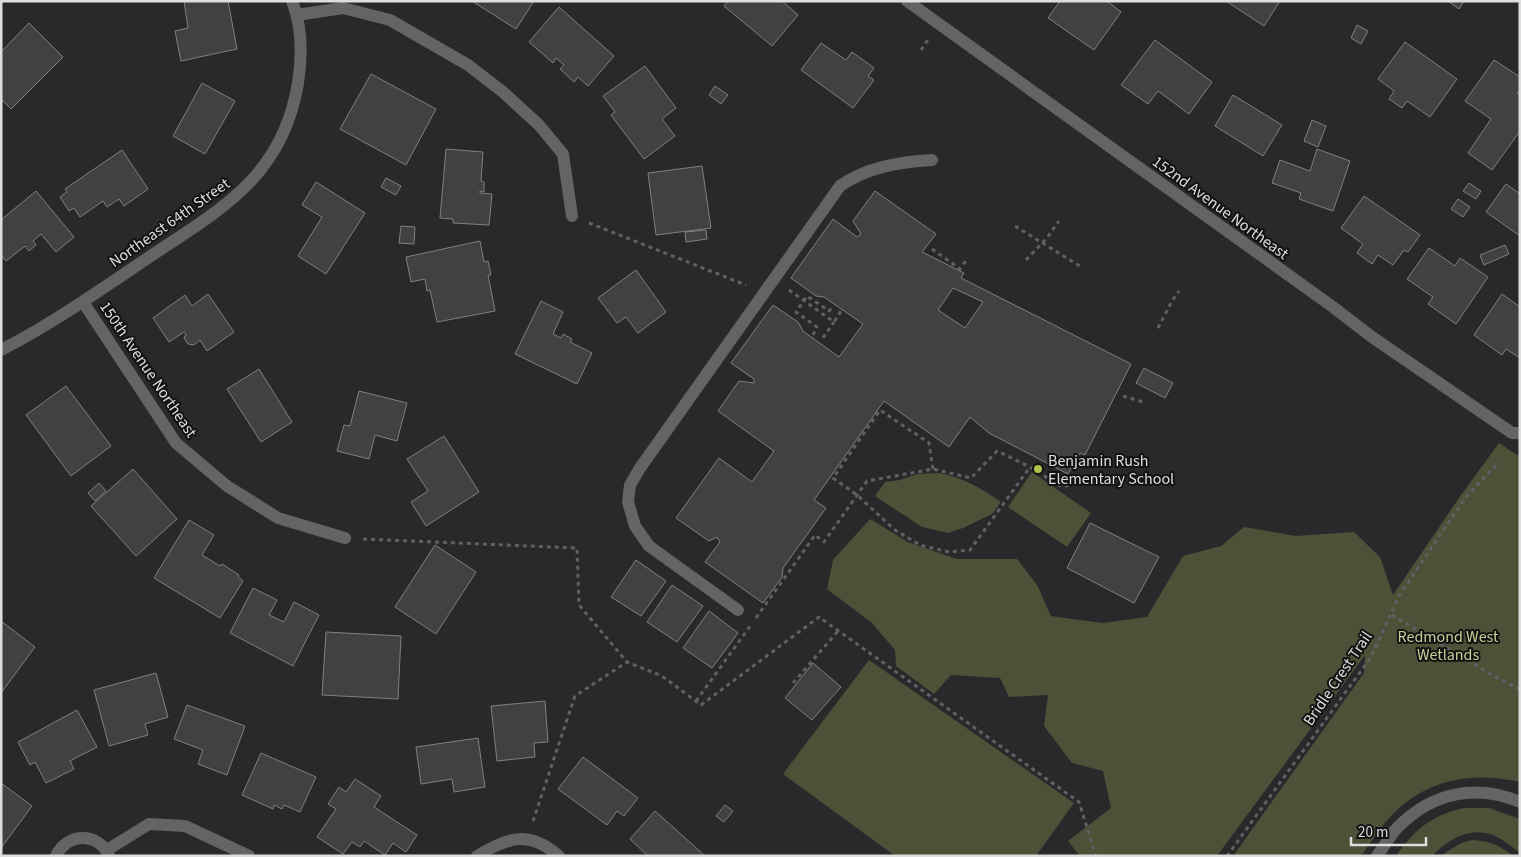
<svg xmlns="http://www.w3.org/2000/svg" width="1521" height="857" viewBox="0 0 1521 857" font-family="'Source Sans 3',sans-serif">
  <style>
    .green { fill: #4d5138 }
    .building { fill: #424043; stroke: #807f82; fill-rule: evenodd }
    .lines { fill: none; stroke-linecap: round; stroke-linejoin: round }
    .path { stroke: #626063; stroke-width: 3; stroke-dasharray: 4 4; stroke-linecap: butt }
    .lane { stroke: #646463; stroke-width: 12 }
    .street { stroke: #646463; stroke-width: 12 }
    .poi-dot { fill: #b2c34c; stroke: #121213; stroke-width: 2 }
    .labels { text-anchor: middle; stroke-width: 4; stroke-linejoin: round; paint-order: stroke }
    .street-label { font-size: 16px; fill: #dfdedf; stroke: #121213 }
    .poi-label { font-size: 16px; fill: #dfdedf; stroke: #121213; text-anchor: start }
    .park-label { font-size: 16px; fill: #c5cf96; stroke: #121213 }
  </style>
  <rect width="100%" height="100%" fill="#2a282b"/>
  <g class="green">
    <path d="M1499,443L1520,457V782C1467,770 1419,781 1384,824C1376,834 1369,845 1361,856H1233L1364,673L1365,655L1217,856H1080L1068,841L1111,808L1103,771L1072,763L1044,726L1048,695L1009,697L1000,678L951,675L934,694L896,666L895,650L872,623L827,589L833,560L870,519L908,542L957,559H1017L1037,585L1051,616L1102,623L1147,617L1183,556L1221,546L1244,527L1296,536L1354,532L1380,557L1393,595L1461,495Z"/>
    <polygon points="1032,472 1091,513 1067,547 1008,507"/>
    <path d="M940,473C964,478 981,488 1001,502L992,514L963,528L948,533L922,527L875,496L885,482L900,480L917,474Z"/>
    <polygon points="869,660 1074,803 1036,856 895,856 783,774"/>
    <path d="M1464,808H1489L1520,819V853C1511,846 1503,839 1493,835C1470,826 1447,840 1432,856H1396C1415,829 1432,815 1464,808Z"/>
    <path d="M1472,840C1490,841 1499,845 1513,856H1440L1461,843Z"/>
  </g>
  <g class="building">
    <polygon points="184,1 228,1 237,49 181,61 175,31 188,28"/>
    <polygon points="472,1 534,1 516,29"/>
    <polygon points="728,1 782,1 798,15 772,46 724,6"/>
    <polygon points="1060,1 1107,1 1121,12 1094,50 1048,18"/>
    <polygon points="1226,1 1280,1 1264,26"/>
    <polygon points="1448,1 1464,1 1459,9"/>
    <polygon points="559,7 614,56 588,86 578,77 574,82 560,69 564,65 556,58 553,63 529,42"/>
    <polygon points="29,23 63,57 11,109 1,99 1,52"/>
    <polygon points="1357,25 1368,31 1361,44 1351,38"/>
    <polygon points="1155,40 1212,82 1189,114 1158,91 1148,104 1121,85"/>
    <polygon points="1405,42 1457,79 1430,117 1407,101 1402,108 1389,99 1394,91 1378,79"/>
    <polygon points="821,43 846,60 852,52 874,68 868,76 874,80 853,108 801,70"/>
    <polygon points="1494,60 1520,77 1520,90 1517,93 1520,95 1520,131 1492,170 1468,153 1491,119 1465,101"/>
    <polygon points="645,66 676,108 662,119 675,136 644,159 611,115 615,112 603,96"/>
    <polygon points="371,74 436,109 406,165 340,129"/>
    <polygon points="202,83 235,101 205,154 173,136"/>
    <polygon points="715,86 728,95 721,104 709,95"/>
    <polygon points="1233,95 1282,125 1263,156 1215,126"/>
    <polygon points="1312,120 1326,126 1318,147 1304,141"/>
    <polygon points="446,149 483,152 481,181 484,182 484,192 480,191 480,193 492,194 489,225 453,223 453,219 440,218"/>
    <polygon points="1317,149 1350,161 1333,211 1299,199 1301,193 1272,183 1280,160 1310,171"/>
    <polygon points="122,150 148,189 124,206 119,199 107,207 103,201 80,217 74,208 69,211 60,197 67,192 65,189"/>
    <polygon points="702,166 711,228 656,235 648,173"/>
    <polygon points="386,178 401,186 396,195 381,187"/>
    <polygon points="316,182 365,213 326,274 298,256 322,217 302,205"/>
    <polygon points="1469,183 1481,191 1476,199 1463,191"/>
    <polygon points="1506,184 1520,194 1520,236 1486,212"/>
    <polygon points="36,191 74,237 56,252 41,234 33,241 36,245 29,251 25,246 6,261 1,255 1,220"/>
    <path d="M875,191L936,234L922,252L964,273L961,278L1131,364L1085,455L1080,453L1068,474L989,433L970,417L949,447L884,401L814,500L826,508L783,568L782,577L763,603L705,562L720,542L717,537L709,541L676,518L719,458L752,482L774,451L718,411L739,381L754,383V379L731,363L773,305L798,322L803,331L839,357L863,324L824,297L816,296L791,278L833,219L857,237L861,234L853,221ZM953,288L983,302L965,328L938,310Z"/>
    <polygon points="1364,196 1420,235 1408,252 1404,250 1393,265 1378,255 1372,264 1357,253 1363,244 1341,228"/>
    <polygon points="1458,199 1470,207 1463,217 1451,209"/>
    <polygon points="401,226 415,227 414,244 399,243"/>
    <polygon points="706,230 707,239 686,242 685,232"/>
    <polygon points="480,241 484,262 488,261 491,275 488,275 495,311 437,322 430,290 427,291 425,279 411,282 406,257"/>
    <polygon points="1505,245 1509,254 1484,265 1480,255"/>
    <polygon points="1429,248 1455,266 1460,258 1488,277 1456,324 1428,304 1433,297 1407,279"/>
    <polygon points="636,270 666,312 638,333 626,317 617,323 598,298"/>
    <polygon points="208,294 234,332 207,351 200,340 194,345 188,344 184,338 186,334 184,332 169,342 153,318 185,295 192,306"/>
    <polygon points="1502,294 1520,307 1520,358 1506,349 1502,355 1474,335"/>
    <polygon points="541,301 563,312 553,334 561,338 563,334 572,339 570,342 592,353 577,384 515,354"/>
    <polygon points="1144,368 1173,383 1165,398 1136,383"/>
    <polygon points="259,369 292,422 261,442 227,389"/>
    <polygon points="66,386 111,446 71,476 26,415"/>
    <polygon points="359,391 407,403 397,441 375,435 369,459 337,451 344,425 350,426"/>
    <polygon points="444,436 479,492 426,526 411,502 428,491 407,459"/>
    <polygon points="133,469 177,519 136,556 91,506"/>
    <polygon points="99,483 106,491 95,501 88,493"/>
    <polygon points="189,520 214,535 202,555 220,566 222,564 239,575 238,577 243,581 220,618 154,578"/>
    <polygon points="1090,523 1159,557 1134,603 1067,568"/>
    <polygon points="435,545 476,572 436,634 395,607"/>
    <polygon points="636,560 666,581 641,616 611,597"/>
    <polygon points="672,585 703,606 677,642 647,622"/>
    <polygon points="253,588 277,600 269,615 284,622 294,602 319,615 293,666 230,633"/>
    <polygon points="709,611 738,633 712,668 683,648"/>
    <polygon points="1,621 35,647 1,693"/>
    <polygon points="326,632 401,636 398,699 322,695"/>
    <polygon points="813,663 841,687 812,720 785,698"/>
    <polygon points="156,673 168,717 145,724 148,735 109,746 94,690"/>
    <polygon points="545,701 548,742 534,743 535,757 497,761 491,706"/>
    <polygon points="187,705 245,726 227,775 198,764 203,750 174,739"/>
    <polygon points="77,710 97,747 70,761 74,769 46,783 35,762 30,765 18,742"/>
    <polygon points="478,738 485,787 454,792 452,779 421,784 416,747"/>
    <polygon points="261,753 316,777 300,812 284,805 282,809 274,805 273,809 242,795"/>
    <polygon points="583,757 638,798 624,816 617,811 607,825 558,789"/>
    <polygon points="355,779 381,796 374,807 417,835 406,852 393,843 385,855 364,841 360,847 352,842 343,854 317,837 336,809 328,804 339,787 346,792"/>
    <polygon points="1,783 32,806 1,848"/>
    <polygon points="725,805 733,811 724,822 716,816"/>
    <polygon points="655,811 704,855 703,856 648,856 630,839"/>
  </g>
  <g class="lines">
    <g class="path">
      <polyline points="921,50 929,38"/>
      <polyline points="589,223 746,285"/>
      <polyline points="1015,226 1083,268"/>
      <polyline points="932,249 960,269 968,258"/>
      <polyline points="1026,260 1047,238 1059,221"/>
      <polyline points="789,290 834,322 841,311"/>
      <polyline points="1158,328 1172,301 1179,291"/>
      <polyline points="813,335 817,327 796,312 807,296 829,311 833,306"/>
      <polyline points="823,338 834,322"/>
      <polyline points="1123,396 1143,402"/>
      <polyline points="933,469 929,443 880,410 833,478 857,495 895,530 920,545 949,552 970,550 1030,467 1062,487 1088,480"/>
      <polyline points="363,539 577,548 579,605 627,662 662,676 701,705 819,617 1079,802 1096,856"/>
      <polyline points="1392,615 1499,679 1520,689"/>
      <polyline points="756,618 815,535 824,542 867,481 933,469 971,478 997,451 1030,467"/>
      <polyline points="793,683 838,631"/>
      <polyline points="696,701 751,625"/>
      <polyline points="533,821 575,696 627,662"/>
      <polyline points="1227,856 1371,657 1399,596 1465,498 1499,462"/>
    </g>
    <g class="lane">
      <path d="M738,610L649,546L635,526L628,502L630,485L640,468L840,186C867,167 900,162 932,160"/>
      <path d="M1377,856C1384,847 1390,835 1398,827C1432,793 1475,783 1520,802"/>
    </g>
    <g class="street">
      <polyline points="907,1 1333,307 1372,337 1512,433 1520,433"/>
      <polyline points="297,15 343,8 390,20 468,65 503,92 539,125 563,154 572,216"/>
      <polyline points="83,302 176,443 227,486 278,518 345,538"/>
      <path d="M1,350C50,325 94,294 139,264C213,213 282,182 298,83C302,57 302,26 292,1"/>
      <polyline points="107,850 149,824 185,826 249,856"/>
      <path d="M56,856C67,832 99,832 109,856"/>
      <path d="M477,856C508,837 529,830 559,856"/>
    </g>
  </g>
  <circle class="poi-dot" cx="1038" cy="469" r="5"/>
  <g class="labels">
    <g class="street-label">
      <text transform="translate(1221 207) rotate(36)" y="6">152nd Avenue Northeast</text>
      <text transform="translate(169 222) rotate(-35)" y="6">Northeast 64th Street</text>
      <text transform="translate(149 369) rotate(56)" y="6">150th Avenue Northeast</text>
      <text transform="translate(1337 678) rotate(-56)" y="6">Bridle Crest Trail</text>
    </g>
    <g class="poi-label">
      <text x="1048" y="466">Benjamin Rush<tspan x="1048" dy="18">Elementary School</tspan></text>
    </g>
    <g class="park-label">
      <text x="1448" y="642">Redmond West<tspan x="1448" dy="18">Wetlands</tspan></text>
    </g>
  </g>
  <rect width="1521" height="857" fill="none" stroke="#dfdedf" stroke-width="5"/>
  <path d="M1351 837v8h75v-8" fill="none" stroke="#dfdedf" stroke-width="2.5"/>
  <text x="1358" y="837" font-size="15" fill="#dfdedf" stroke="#121213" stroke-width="4" paint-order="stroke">20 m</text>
</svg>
